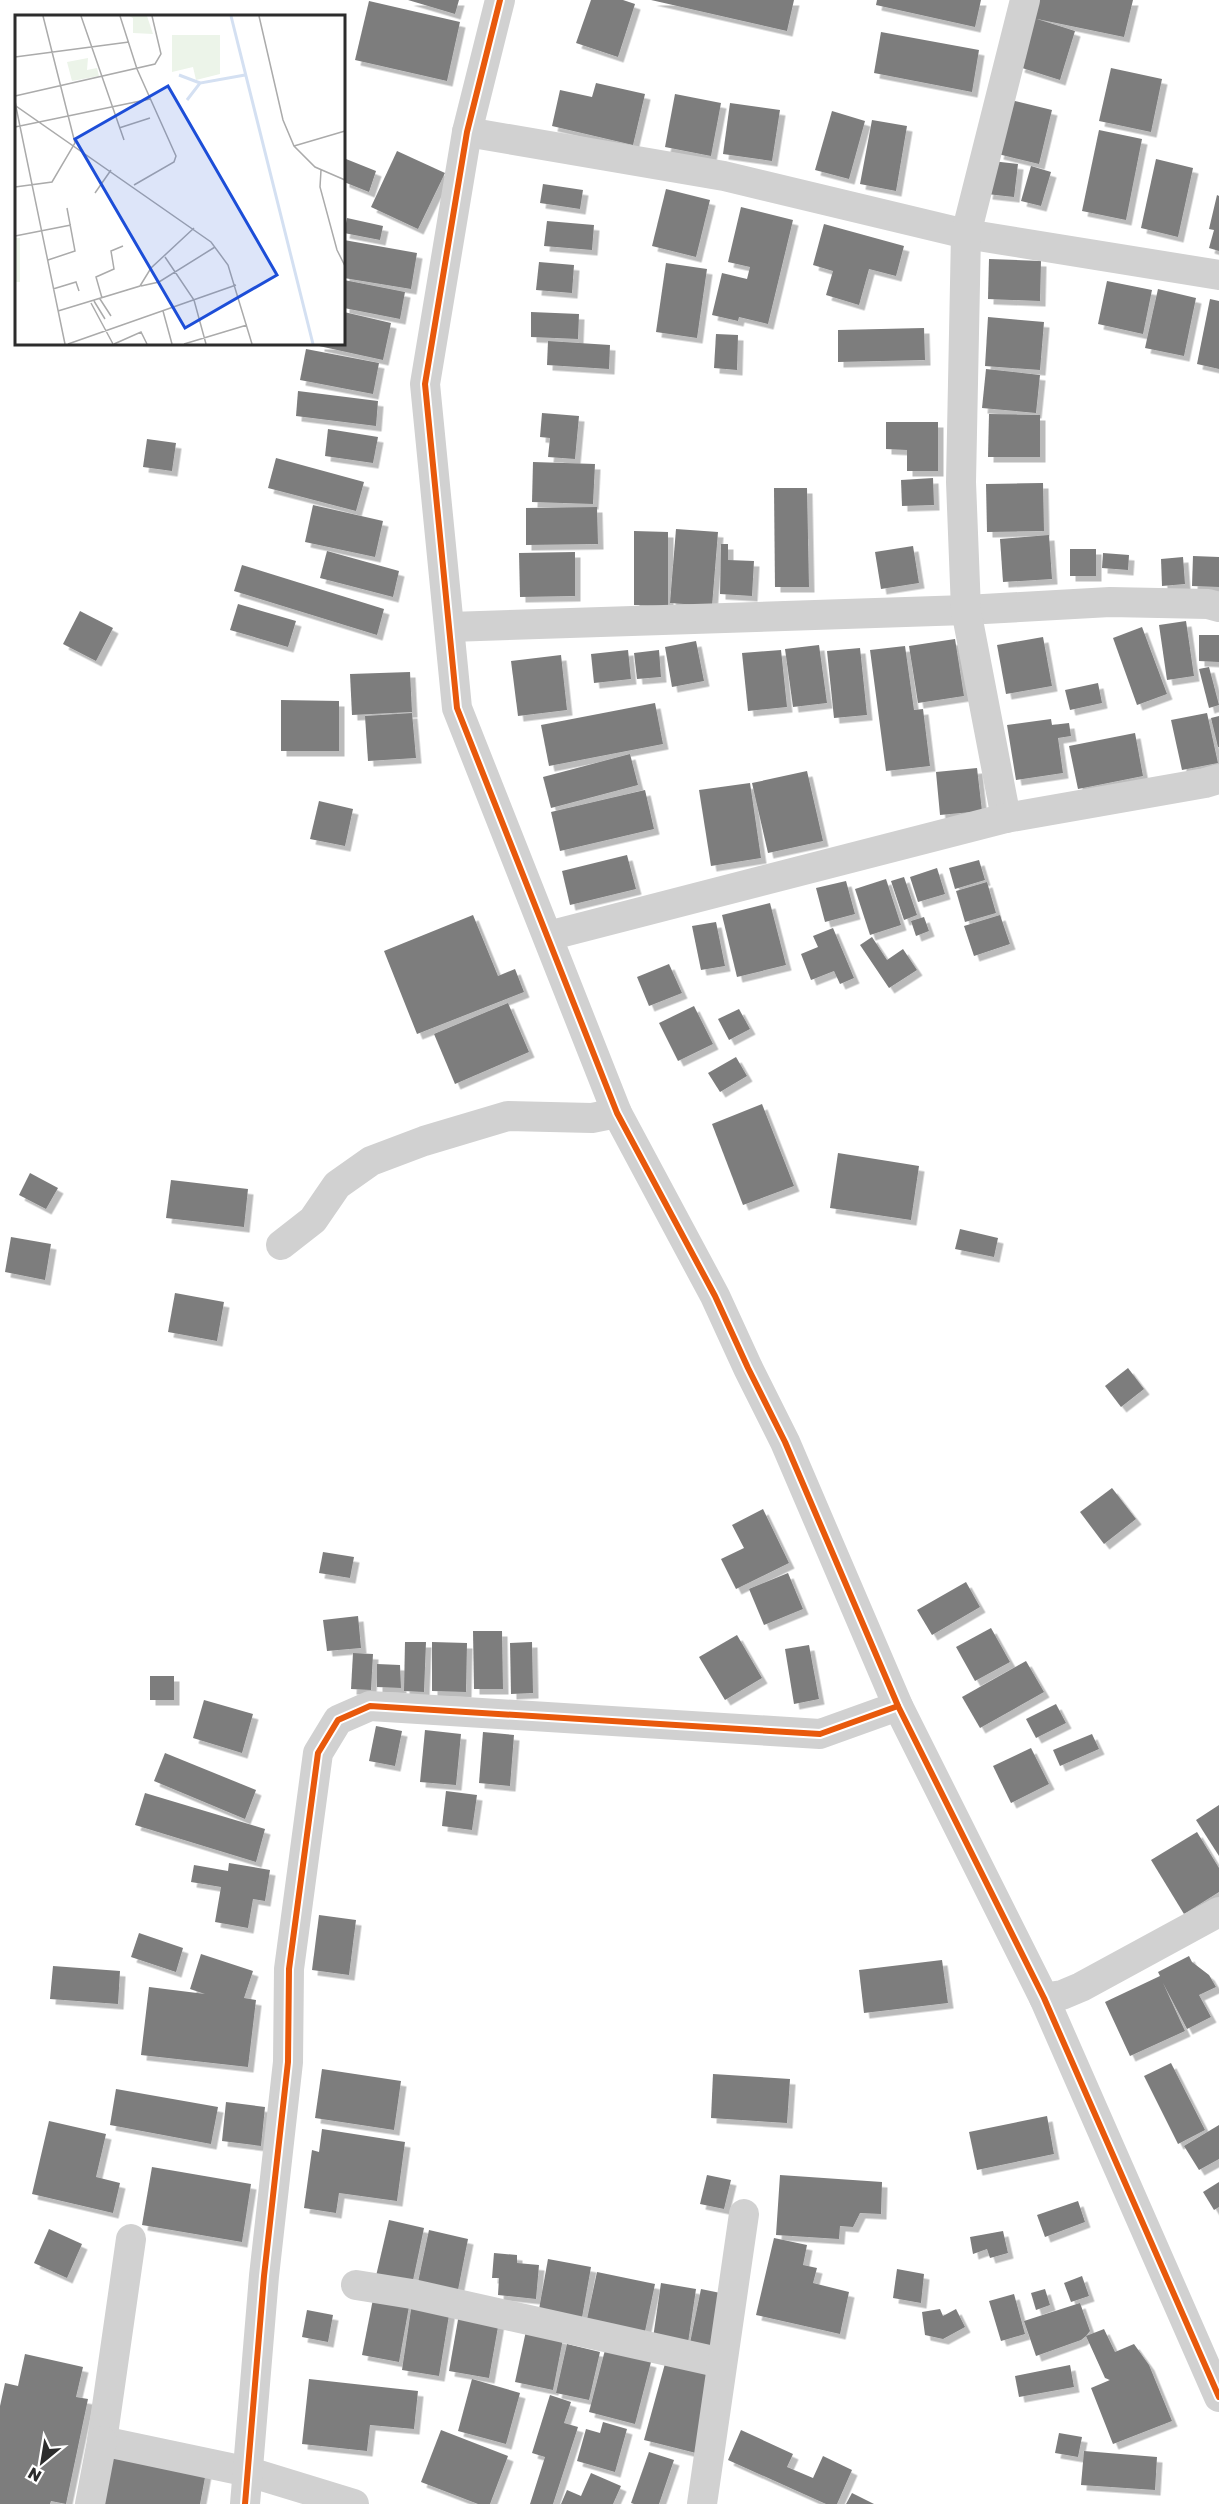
<svg xmlns="http://www.w3.org/2000/svg" width="1219" height="2504" viewBox="0 0 1219 2504" font-family="'Golos Text',sans-serif">
  <style>
    .building { fill: #7d7d7d; filter: url(#shadow) }
    .lines { fill: none; stroke-linecap: round; stroke-linejoin: round }
    .minor { stroke: #d1d1d1; stroke-width: 30 }
    .cycleway-casing { stroke: #fff; stroke-width: 10 }
    .cycleway { stroke: #e8590c; stroke-width: 6 }
    .inset-river { fill: none; stroke: #d4e0f2; stroke-width: 3 }
    .inset-road { fill: none; stroke: #ababab; stroke-width: 1.5 }
    .view { fill: #1d4ed8; fill-opacity: 0.15; stroke: #1d4ed8; stroke-width: 3 }
    .inset-edge { fill: none; stroke: #2c2c2c; stroke-width: 3 }
  </style>
  <defs>
    <filter id="shadow"><feDropShadow dx="5.5" dy="5.5" stdDeviation="0" flood-color="#0004"/></filter>
  </defs>
  <rect width="100%" height="100%" fill="#fff"/>
  <g class="building">
    <polygon points="408,0 459,0 455,14"/>
    <polygon points="591,0 623,0 635,4 618,57 576,43"/>
    <polygon points="651,0 794,0 787,31"/>
    <polygon points="877,0 981,0 975,27 876,5"/>
    <polygon points="1039,0 1133,0 1124,37 1037,19 1075,31 1060,80 1019,67"/>
    <polygon points="369,1 460,22 447,81 355,60"/>
    <polygon points="881,32 979,50 972,92 874,73"/>
    <polygon points="1111,68 1162,79 1151,132 1099,121"/>
    <polygon points="596,83 645,94 633,145 552,126 560,90 592,97"/>
    <polygon points="675,94 721,103 711,156 665,147"/>
    <polygon points="1011,100 1052,110 1039,164 998,154"/>
    <polygon points="730,103 780,110 772,161 723,154"/>
    <polygon points="832,111 865,121 849,179 815,170"/>
    <polygon points="872,120 907,126 896,191 860,184"/>
    <polygon points="1099,130 1142,139 1126,220 1082,211"/>
    <polygon points="397,151 445,173 418,229 371,207"/>
    <polygon points="346,159 376,171 369,192 344,182 344,166"/>
    <polygon points="1156,159 1193,168 1178,237 1141,228"/>
    <polygon points="992,161 1018,164 1014,197 987,194"/>
    <polygon points="1031,166 1051,172 1041,206 1021,201"/>
    <polygon points="543,184 583,190 580,209 540,203"/>
    <polygon points="666,189 710,200 696,257 652,246"/>
    <polygon points="1217,195 1219,196 1219,251 1209,248 1214,230 1209,229"/>
    <polygon points="741,207 793,220 768,324 739,317 738,321 712,315 722,273 747,279 750,267 728,262"/>
    <polygon points="347,218 383,226 380,240 344,233"/>
    <polygon points="547,221 594,225 592,250 544,246"/>
    <polygon points="824,224 904,246 896,276 869,269 859,305 826,295 833,271 813,265"/>
    <polygon points="344,240 417,253 411,289 344,278"/>
    <polygon points="989,259 1041,261 1040,301 988,299"/>
    <polygon points="539,262 574,265 572,293 536,290"/>
    <polygon points="666,263 707,269 697,338 656,332"/>
    <polygon points="344,280 405,292 400,319 344,308"/>
    <polygon points="1107,281 1152,290 1143,334 1098,324"/>
    <polygon points="1158,289 1196,298 1184,356 1145,348"/>
    <polygon points="1210,299 1219,301 1219,369 1197,364"/>
    <polygon points="344,312 391,323 383,360 319,346 319,344 344,344"/>
    <polygon points="531,312 579,314 578,339 531,337"/>
    <polygon points="988,317 1044,322 1040,370 985,366"/>
    <polygon points="924,328 925,360 838,362 838,330"/>
    <polygon points="716,334 738,335 737,370 714,368"/>
    <polygon points="548,341 610,345 609,369 547,365"/>
    <polygon points="306,349 379,363 373,394 300,380"/>
    <polygon points="986,369 1040,375 1036,413 982,408"/>
    <polygon points="298,391 378,401 376,426 296,416"/>
    <polygon points="542,413 579,416 575,459 548,457 550,438 540,437"/>
    <polygon points="989,414 1040,415 1040,457 988,457"/>
    <polygon points="886,422 938,422 938,471 907,471 907,450 886,449"/>
    <polygon points="328,429 378,437 373,463 325,456"/>
    <polygon points="147,439 176,443 172,471 143,467"/>
    <polygon points="276,458 364,482 356,511 268,488"/>
    <polygon points="533,462 595,464 593,504 532,502"/>
    <polygon points="933,478 934,505 902,506 901,480"/>
    <polygon points="1043,483 1044,531 987,532 986,484"/>
    <polygon points="774,488 807,488 809,587 775,587"/>
    <polygon points="313,505 383,521 375,557 305,542"/>
    <polygon points="597,507 598,544 526,545 526,508"/>
    <polygon points="676,529 718,532 712,606 670,603"/>
    <polygon points="634,531 668,532 668,606 634,605"/>
    <polygon points="1049,535 1052,579 1003,582 1000,539"/>
    <polygon points="721,544 728,544 728,560 754,561 752,596 720,594"/>
    <polygon points="913,546 919,583 881,589 875,552"/>
    <rect x="1070" y="549" width="26" height="27"/>
    <polygon points="327,551 399,571 393,597 320,578"/>
    <polygon points="575,552 575,596 520,597 519,553"/>
    <polygon points="1103,553 1129,555 1128,570 1102,568"/>
    <polygon points="1193,556 1219,557 1219,587 1192,586"/>
    <polygon points="1183,557 1185,584 1162,586 1161,559"/>
    <polygon points="242,565 384,609 377,635 234,591"/>
    <polygon points="238,604 296,621 288,647 230,630"/>
    <polygon points="80,611 113,628 96,661 63,644"/>
    <polygon points="1186,621 1194,676 1167,680 1159,625"/>
    <polygon points="1142,627 1167,694 1137,705 1113,638"/>
    <polygon points="1199,635 1219,635 1219,662 1199,661"/>
    <polygon points="1043,637 1052,686 1006,694 997,645"/>
    <polygon points="955,639 964,696 918,703 909,646"/>
    <polygon points="696,641 704,681 672,687 665,647"/>
    <polygon points="819,645 827,703 793,707 785,649"/>
    <polygon points="905,646 914,710 923,709 930,766 886,771 870,650"/>
    <polygon points="860,648 867,715 834,718 827,651"/>
    <polygon points="628,650 631,679 594,683 591,654"/>
    <polygon points="659,650 661,677 637,679 634,653"/>
    <polygon points="781,650 787,707 748,711 742,653"/>
    <polygon points="561,655 567,710 518,716 511,661"/>
    <polygon points="1209,667 1219,705 1209,708 1199,669"/>
    <polygon points="410,672 412,712 352,715 350,674"/>
    <polygon points="1098,683 1102,703 1070,710 1065,690"/>
    <polygon points="281,700 339,701 339,751 281,751"/>
    <polygon points="655,703 663,744 549,766 541,725"/>
    <polygon points="412,713 416,758 368,761 365,716"/>
    <polygon points="1207,713 1218,763 1182,770 1171,720"/>
    <polygon points="1219,716 1219,747 1218,747 1211,718"/>
    <polygon points="1051,719 1052,725 1069,723 1071,736 1058,738 1063,773 1016,780 1007,725"/>
    <polygon points="1135,733 1143,776 1078,789 1069,746"/>
    <polygon points="630,754 638,785 551,808 543,777"/>
    <polygon points="977,768 982,811 940,815 936,772"/>
    <polygon points="807,771 823,841 768,853 752,783"/>
    <polygon points="750,783 761,858 711,866 699,790"/>
    <polygon points="645,790 654,829 560,851 551,812"/>
    <polygon points="319,801 353,809 345,846 310,839"/>
    <polygon points="627,855 636,889 570,905 562,871"/>
    <polygon points="979,860 985,880 955,889 949,868"/>
    <polygon points="937,868 945,894 918,902 910,877"/>
    <polygon points="904,877 917,915 904,920 891,881"/>
    <polygon points="886,879 901,925 870,935 855,889"/>
    <polygon points="846,881 855,914 825,922 816,888"/>
    <polygon points="987,882 996,913 965,922 956,891"/>
    <polygon points="770,903 786,965 737,977 722,915"/>
    <polygon points="473,915 498,976 515,969 524,992 417,1034 384,951"/>
    <polygon points="1000,915 1010,944 974,956 964,926"/>
    <polygon points="924,917 929,931 916,936 911,921"/>
    <polygon points="716,922 725,966 701,970 692,926"/>
    <polygon points="833,928 854,978 840,984 834,971 811,980 801,954 818,947 813,936"/>
    <polygon points="872,937 887,960 903,949 917,970 889,988 860,945"/>
    <polygon points="669,964 682,993 649,1006 637,977"/>
    <polygon points="508,1003 529,1052 455,1084 434,1034"/>
    <polygon points="694,1006 713,1044 678,1061 659,1023"/>
    <polygon points="739,1009 750,1029 729,1040 718,1019"/>
    <polygon points="736,1057 747,1076 720,1092 708,1073"/>
    <polygon points="762,1104 794,1186 743,1205 712,1124"/>
    <polygon points="838,1153 919,1166 911,1220 830,1208"/>
    <polygon points="30,1173 58,1188 46,1209 19,1195"/>
    <polygon points="171,1180 248,1189 244,1227 166,1218"/>
    <polygon points="960,1229 998,1238 994,1257 955,1249"/>
    <polygon points="11,1237 51,1244 45,1280 5,1272"/>
    <polygon points="175,1293 224,1302 217,1341 168,1332"/>
    <polygon points="1128,1368 1144,1389 1121,1407 1105,1386"/>
    <polygon points="1112,1488 1136,1519 1104,1544 1080,1512"/>
    <polygon points="763,1509 789,1563 736,1589 721,1559 744,1548 732,1525"/>
    <polygon points="323,1552 354,1557 350,1578 319,1573"/>
    <polygon points="788,1573 803,1609 764,1625 749,1589"/>
    <polygon points="966,1582 980,1607 932,1635 917,1610"/>
    <polygon points="358,1616 361,1648 327,1651 323,1620"/>
    <polygon points="991,1628 1010,1662 975,1681 956,1647"/>
    <polygon points="473,1631 502,1631 503,1689 474,1689"/>
    <polygon points="737,1635 762,1678 725,1700 699,1657"/>
    <polygon points="405,1642 426,1642 424,1692 404,1691"/>
    <polygon points="432,1642 467,1643 466,1692 432,1691"/>
    <polygon points="532,1642 533,1693 511,1694 510,1643"/>
    <polygon points="809,1645 819,1699 794,1704 785,1649"/>
    <polygon points="353,1653 373,1654 371,1690 351,1689"/>
    <polygon points="1026,1661 1044,1692 980,1728 962,1697"/>
    <polygon points="377,1664 400,1665 401,1688 377,1687"/>
    <rect x="150" y="1676" width="24" height="24"/>
    <polygon points="204,1700 253,1714 242,1753 193,1738"/>
    <polygon points="1056,1704 1066,1723 1036,1738 1026,1719"/>
    <polygon points="376,1726 402,1731 395,1766 369,1761"/>
    <polygon points="425,1730 461,1734 456,1785 420,1782"/>
    <polygon points="483,1732 514,1735 510,1786 479,1783"/>
    <polygon points="1092,1734 1099,1749 1060,1766 1053,1750"/>
    <polygon points="1031,1748 1049,1784 1011,1803 993,1766"/>
    <polygon points="165,1753 256,1790 245,1819 154,1781"/>
    <polygon points="446,1791 477,1795 472,1830 442,1826"/>
    <polygon points="145,1793 265,1829 256,1862 135,1825"/>
    <polygon points="1219,1805 1219,1856 1196,1820"/>
    <polygon points="1197,1832 1219,1868 1219,1892 1184,1914 1151,1860"/>
    <polygon points="229,1863 270,1870 265,1901 253,1899 248,1928 215,1922 221,1887 191,1882 194,1865 228,1871"/>
    <polygon points="319,1915 356,1920 349,1975 312,1970"/>
    <polygon points="139,1933 183,1948 176,1972 131,1957"/>
    <polygon points="201,1954 253,1971 244,1998 256,2000 248,2067 141,2055 149,1987 205,1994 190,1989"/>
    <polygon points="1189,1956 1192,1962 1209,1975 1216,1987 1199,1995 1211,2017 1187,2029 1163,1983 1185,2031 1130,2056 1105,2002 1160,1976 1158,1972"/>
    <polygon points="942,1960 948,2003 864,2013 859,1970"/>
    <polygon points="53,1966 120,1971 118,2004 50,1999"/>
    <polygon points="1171,2063 1205,2130 1178,2144 1144,2076"/>
    <polygon points="322,2069 401,2081 394,2130 315,2118"/>
    <polygon points="713,2074 790,2079 787,2123 711,2118"/>
    <polygon points="116,2089 218,2107 211,2144 110,2125"/>
    <polygon points="226,2102 265,2107 261,2146 222,2141"/>
    <polygon points="1047,2116 1054,2154 977,2170 969,2132"/>
    <polygon points="49,2121 106,2134 96,2177 120,2183 113,2213 32,2194"/>
    <polygon points="1219,2125 1219,2159 1199,2170 1184,2146"/>
    <polygon points="322,2129 405,2142 397,2201 339,2193 336,2213 304,2208 312,2150 319,2152"/>
    <polygon points="152,2167 251,2184 242,2242 142,2225"/>
    <polygon points="707,2175 731,2180 724,2209 700,2204"/>
    <polygon points="780,2175 882,2182 881,2214 860,2213 853,2227 840,2226 839,2239 776,2235"/>
    <polygon points="1219,2182 1219,2207 1214,2210 1203,2192"/>
    <polygon points="1078,2201 1085,2222 1045,2237 1037,2215"/>
    <polygon points="389,2220 424,2228 412,2285 376,2276"/>
    <polygon points="49,2229 82,2244 67,2278 34,2263"/>
    <polygon points="429,2230 468,2239 457,2295 417,2287"/>
    <polygon points="1003,2231 1008,2253 990,2258 987,2249 973,2254 970,2237"/>
    <polygon points="774,2238 807,2245 803,2265 817,2268 813,2283 849,2292 840,2334 756,2315"/>
    <polygon points="494,2253 517,2255 517,2263 539,2265 536,2299 498,2295 499,2278 492,2278"/>
    <polygon points="548,2259 591,2267 581,2323 538,2315"/>
    <polygon points="897,2269 924,2274 921,2303 893,2298"/>
    <polygon points="597,2272 655,2284 644,2336 586,2324"/>
    <polygon points="1082,2276 1089,2296 1071,2302 1064,2283"/>
    <polygon points="661,2283 696,2289 688,2343 653,2338"/>
    <polygon points="701,2289 730,2295 719,2350 690,2343"/>
    <polygon points="1045,2289 1050,2305 1036,2310 1031,2293"/>
    <polygon points="374,2294 410,2301 399,2362 362,2355"/>
    <polygon points="1014,2294 1025,2334 1001,2341 989,2301"/>
    <polygon points="412,2303 450,2309 439,2376 402,2370"/>
    <polygon points="1080,2303 1090,2331 1086,2336 1081,2340 1036,2356 1024,2321"/>
    <polygon points="940,2309 943,2316 956,2309 965,2327 943,2339 925,2335 922,2312"/>
    <polygon points="307,2310 333,2315 328,2342 302,2337"/>
    <polygon points="459,2314 499,2321 489,2378 449,2371"/>
    <polygon points="1104,2329 1115,2352 1134,2344 1149,2365 1172,2421 1113,2444 1091,2388 1110,2380 1105,2378 1086,2336"/>
    <polygon points="526,2331 563,2339 553,2390 515,2382"/>
    <polygon points="567,2344 600,2352 589,2400 556,2393"/>
    <polygon points="605,2350 651,2362 635,2424 589,2412"/>
    <polygon points="25,2354 83,2367 76,2397 88,2399 66,2504 51,2501 50,2504 0,2504 0,2406 5,2383 18,2386"/>
    <polygon points="666,2360 717,2374 696,2453 644,2440"/>
    <polygon points="1070,2365 1074,2387 1019,2397 1015,2376"/>
    <polygon points="309,2379 418,2391 414,2429 370,2425 367,2451 302,2444"/>
    <polygon points="472,2379 520,2393 506,2444 458,2431"/>
    <polygon points="550,2395 571,2402 564,2423 578,2427 553,2504 530,2504 545,2457 532,2453"/>
    <polygon points="603,2422 627,2429 615,2472 577,2461 586,2429 600,2433"/>
    <polygon points="441,2430 508,2456 490,2504 478,2504 421,2482"/>
    <polygon points="741,2430 793,2454 787,2467 813,2478 823,2456 852,2470 837,2504 826,2504 728,2460"/>
    <polygon points="1059,2433 1082,2437 1078,2457 1055,2453"/>
    <polygon points="1084,2451 1157,2457 1155,2490 1081,2485"/>
    <polygon points="649,2452 674,2460 659,2504 634,2504 631,2503"/>
    <polygon points="106,2454 206,2472 200,2504 97,2504"/>
    <polygon points="591,2473 621,2486 613,2504 561,2504 567,2490 581,2496"/>
    <polygon points="852,2493 874,2504 846,2504"/>
  </g>
  <g class="lines">
    <g class="minor">
      <polyline points="500,0 467,132 425,384 457,708 617,1113 715,1296 748,1368 785,1442 898,1706 1044,1998 1219,2397"/>
      <polyline points="467,132 724,176 966,234 1219,275"/>
      <polyline points="450,627 966,610 1110,602 1208,604 1219,607"/>
      <polyline points="1006,818 966,610 961,482 966,234 1025,0"/>
      <polyline points="548,936 1006,818 1205,783 1219,779"/>
      <polyline points="281,1245 313,1220 337,1185 371,1161 424,1141 508,1116 592,1118 617,1113"/>
      <polyline points="1044,1998 1062,1995 1081,1987 1219,1912"/>
      <polyline points="131,2239 102,2441 249,2472 354,2504"/>
      <polyline points="356,2285 412,2294 722,2363"/>
      <polyline points="90,2504 102,2441"/>
      <polyline points="245,2504 264,2276 288,2062 289,1969 318,1753 338,1720 370,1706 820,1734 898,1706"/>
      <polyline points="702,2504 744,2214"/>
    </g>
    <defs>
      <g id="cycleway">
        <polyline points="500,0 467,132 425,384 457,708 617,1113 715,1296 748,1368 785,1442 898,1706 1044,1998 1219,2397"/>
        <polyline points="245,2504 264,2276 288,2062 289,1969 318,1753 338,1720 370,1706 820,1734 898,1706"/>
      </g>
    </defs>
    <use href="#cycleway" class="cycleway-casing"/>
    <use href="#cycleway" class="cycleway"/>
  </g>
  <g transform="translate(15 15)">
    <rect width="330" height="330" fill="#fff"/>
    <path d="M114,1H132L138,19L118,18V3ZM157,20H205V59L181,65L178,52L157,57ZM73,43L72,55L82,53L84,61L57,66L52,47ZM0,223H5V267H0Z" fill="#ecf4e9"/>
    <path class="inset-river" d="M216,1L298,329M164,60L185,68M172,85L185,68L230,60"/>
    <path class="inset-road" d="M66,1L109,125M105,1L122,54L161,141L159,147L119,170M244,1L268,105L279,131L300,152L330,165M0,42L114,27M0,81L140,49L146,39L137,1M0,86L1,91L196,227L213,250L237,329M1,92L50,329M0,112L135,84M104,113L135,103M279,131L330,116M306,155L305,172L322,235L330,251M0,172L37,167L60,128L28,1M80,178L96,155M0,221L56,210M150,242L179,285L191,329M33,245L60,236L52,193M126,271L144,267L200,232M38,274L61,267L64,276M87,283L81,262L99,254L96,236L108,231M85,284L96,301M79,286L90,304M76,288L98,329M43,296L125,271L136,253L179,213M148,296L157,329M53,329L221,270M99,329L126,317L132,329M169,329L232,310"/>
    <path class="view" d="M153,71L262,260L170,313L60,124Z"/>
    <rect width="330" height="330" class="inset-edge"/>
  </g>
  <g transform="translate(42 2462) rotate(210)" stroke="#ffffff" stroke-width="4.5" paint-order="stroke">
  <path d="M0-4.5L10 22L0 15L-10 22Z" fill="#2c2c2c"/>
  <text y="-9" font-size="16" font-weight="bold" text-anchor="middle" fill="#2c2c2c">N</text>
  </g>
</svg>
